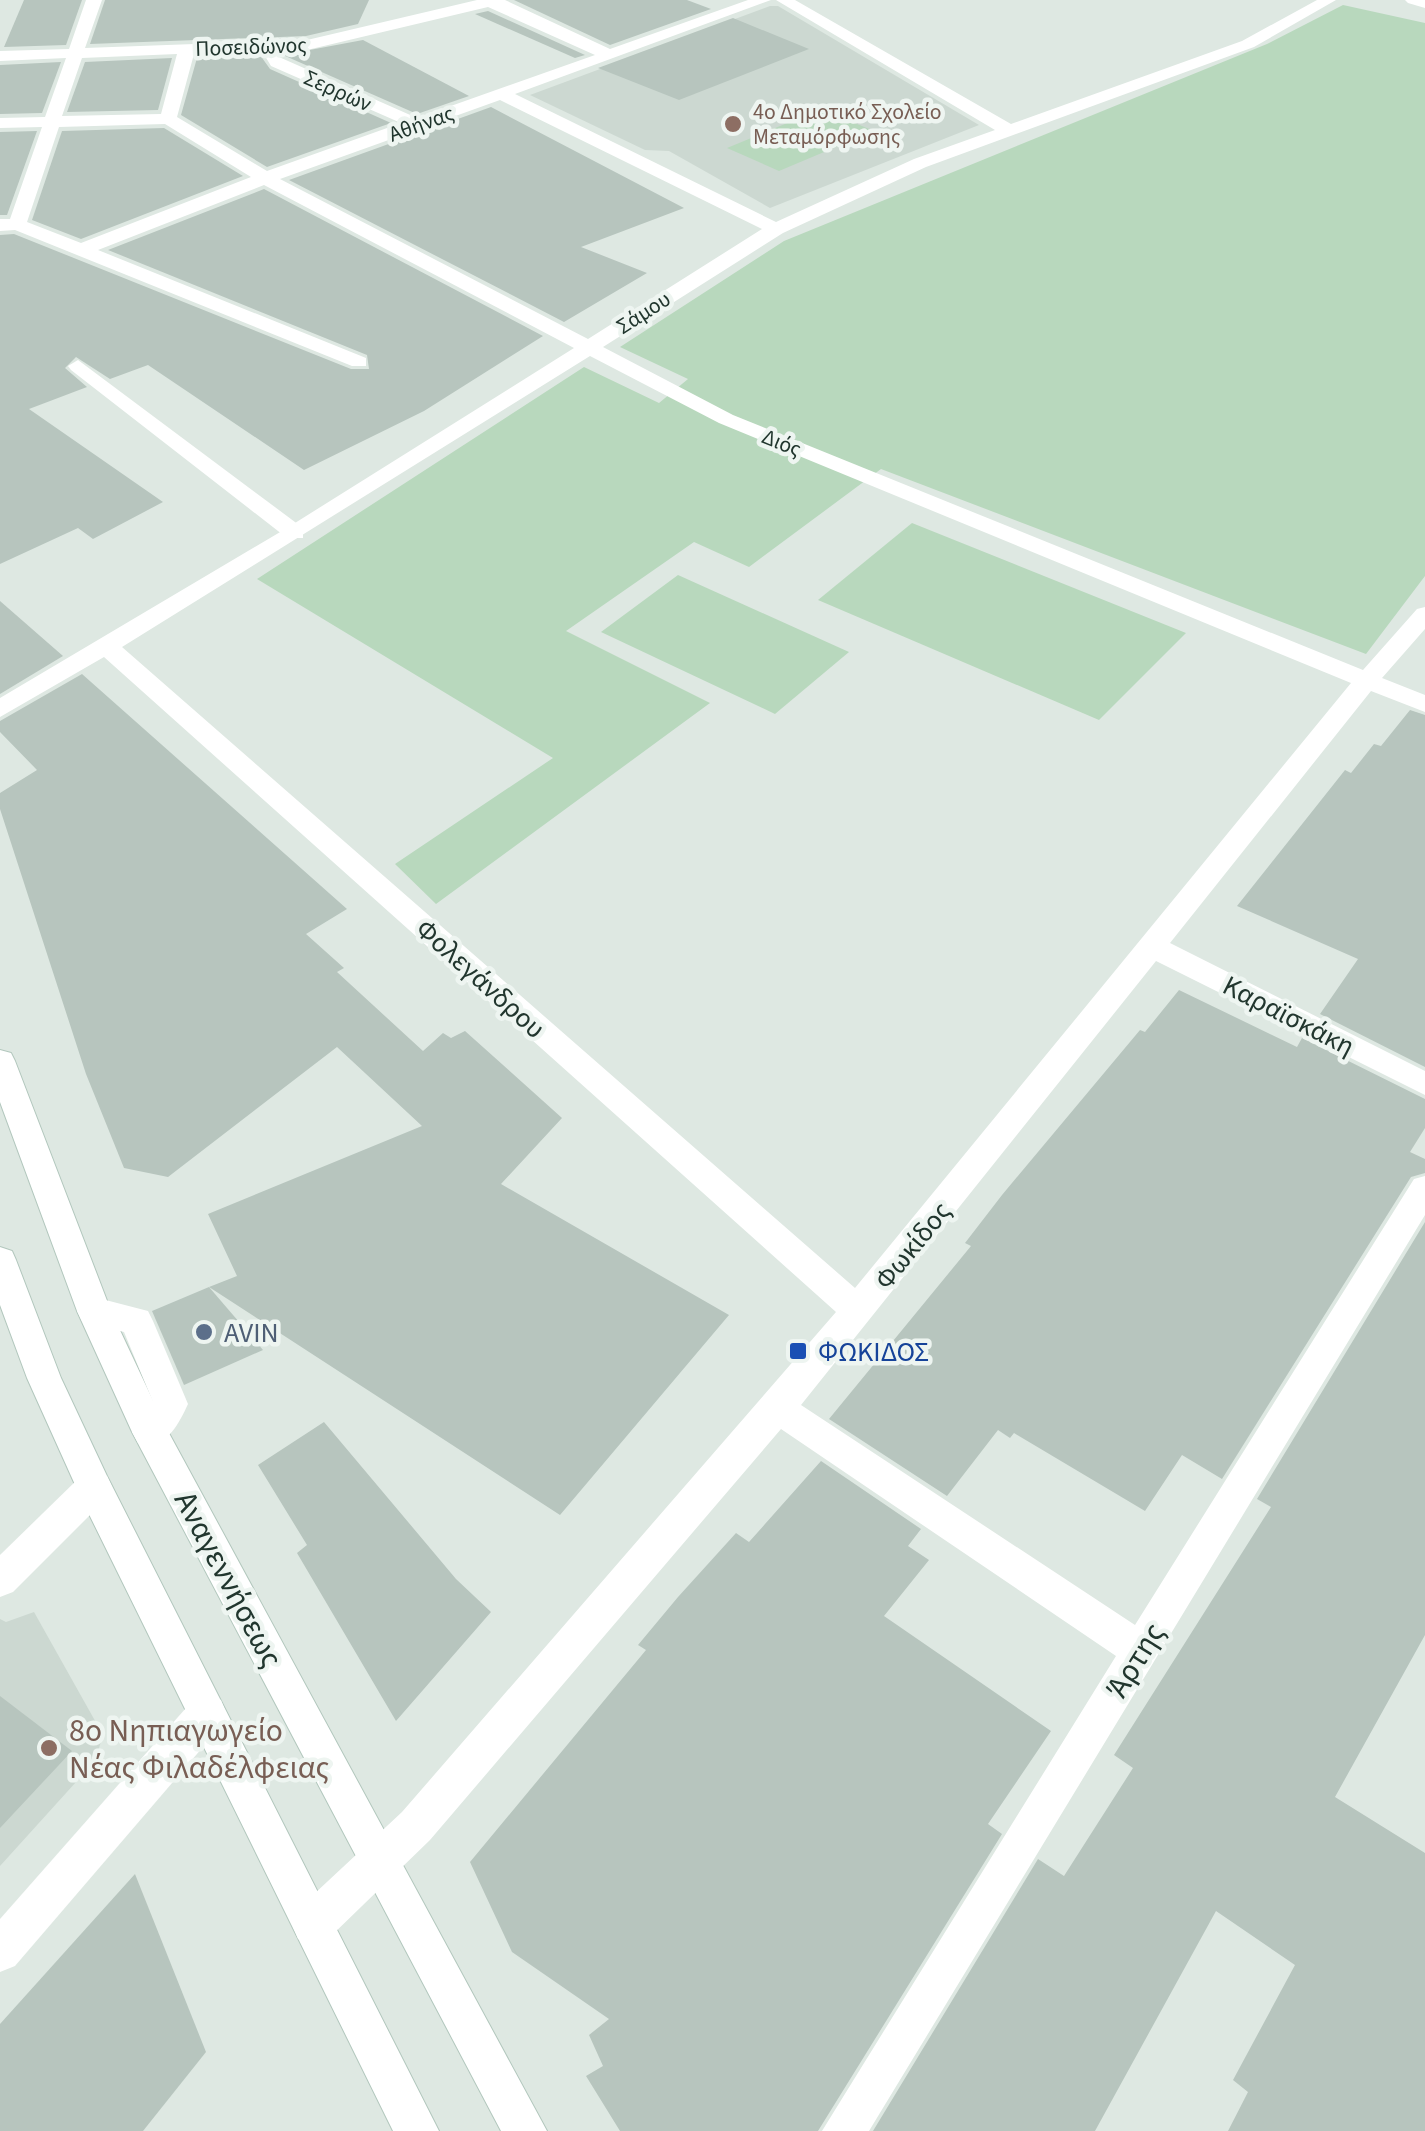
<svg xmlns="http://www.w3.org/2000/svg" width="1425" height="2131" viewBox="0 0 1425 2131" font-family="'Source Sans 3',sans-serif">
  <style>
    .built { fill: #ccd8d1 }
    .green { fill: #b8d8bd }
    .building { fill: #b7c5be }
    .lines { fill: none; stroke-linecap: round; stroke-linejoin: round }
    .secondary-casing { stroke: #b2c7bd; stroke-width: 2 }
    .lane { fill: #fff; fill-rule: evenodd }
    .street { fill: #fff; fill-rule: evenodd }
    .secondary { fill: #fff; fill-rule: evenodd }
    .education-dot { fill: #8d6e63; stroke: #eef5f1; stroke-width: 4 }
    .service-dot { fill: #5c6f8a; stroke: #eef5f1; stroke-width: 4 }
    .transit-dot { fill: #1a4fb4; stroke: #eef5f1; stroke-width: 4 }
    .labels { text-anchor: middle; stroke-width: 9; stroke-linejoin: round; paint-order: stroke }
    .far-street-label { font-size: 22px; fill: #21362e; stroke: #eef5f1 }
    .far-education-label { font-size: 22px; fill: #785e54; stroke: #eef5f1; text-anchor: start }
    .street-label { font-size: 28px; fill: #21362e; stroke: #eef5f1 }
    .service-label { font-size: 28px; fill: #4e5e75; stroke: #eef5f1; text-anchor: start }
    .transit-label { font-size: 28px; fill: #164399; stroke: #eef5f1; text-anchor: start }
    .near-street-label { font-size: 32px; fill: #21362e; stroke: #eef5f1 }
    .near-education-label { font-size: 32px; fill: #785e54; stroke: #eef5f1; text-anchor: start }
  </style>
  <rect width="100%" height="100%" fill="#dee8e2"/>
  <g class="built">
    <polygon points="770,6 778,6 979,125 770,208 669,151 645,150 530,95"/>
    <polygon points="34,1612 103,1735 95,1761 0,1866 0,1619 6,1622"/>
  </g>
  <g class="green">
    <polygon points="1343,5 1425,23 1425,576 1366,654 881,469 749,567 694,542 566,631 710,703 436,904 395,864 553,758 257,579 584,367 659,403 688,379 620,347 784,241 1267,44"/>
    <polygon points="821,109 874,131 779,171 727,148"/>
    <polygon points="912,523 1186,633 1099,720 818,600"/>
    <polygon points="678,575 849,652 775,714 601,632"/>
  </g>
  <g class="building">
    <polygon points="24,0 82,0 66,45 4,47"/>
    <polygon points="105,0 369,0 358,24 306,36 90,44"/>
    <polygon points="514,0 687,0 711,9 610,45"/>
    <polygon points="488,11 585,55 575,58 475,14"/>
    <polygon points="733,18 809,49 679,100 598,68"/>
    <polygon points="363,40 469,96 417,114 283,55"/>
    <polygon points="260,55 270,69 391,123 267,167 181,115 197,58"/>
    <polygon points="172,58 158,110 67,112 85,62"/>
    <polygon points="61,62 42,113 0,114 0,65"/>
    <polygon points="491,107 684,208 581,247 647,273 564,322 289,180"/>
    <polygon points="164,128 243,176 81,239 32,220 62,131"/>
    <polygon points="37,131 7,215 0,215 0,132"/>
    <polygon points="264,189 543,336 424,411 304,470 148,365 110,379 76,357 65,368 87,387 29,409 163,502 93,539 78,528 0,564 0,235 14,234 351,369 369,369 367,355 108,250"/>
    <polygon points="0,601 63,656 0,694"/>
    <polygon points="82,674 347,909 306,934 344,968 337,972 423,1051 443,1033 451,1038 465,1031 562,1118 501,1184 729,1315 560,1515 209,1287 237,1276 208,1214 422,1126 337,1047 168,1177 124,1168 86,1074 0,809 0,793 37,770 0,732 0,721"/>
    <polygon points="1410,710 1425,715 1425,1067 1320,1014 1358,959 1237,906 1345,770 1351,773 1374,744 1381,746"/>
    <polygon points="1179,990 1297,1047 1302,1038 1425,1099 1425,1128 1410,1152 1425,1159 1425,1173 1411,1177 1222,1479 1182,1455 1145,1511 1014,1433 1010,1438 998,1430 947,1496 829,1419 971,1246 965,1243 1002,1195 1140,1030 1145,1032"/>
    <polygon points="1425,1222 1425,1635 1335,1797 1425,1853 1425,2131 1228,2131 1248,2092 1233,2080 1295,1965 1216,1911 1095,2131 873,2131 1038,1859 1064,1876 1133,1768 1114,1755 1271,1507 1257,1499"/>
    <polygon points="209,1287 263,1350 184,1385 152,1311"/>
    <polygon points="324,1422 456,1579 491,1612 396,1721 297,1553 307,1545 258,1465"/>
    <polygon points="821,1461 921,1529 908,1546 929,1560 884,1616 1051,1731 988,1824 1002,1834 818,2131 620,2131 586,2076 603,2066 589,2035 609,2019 512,1952 470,1862 646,1650 638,1645 678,1597 736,1533 749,1542"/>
    <polygon points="0,1696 72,1751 0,1828"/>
    <polygon points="135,1874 206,2052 143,2131 0,2131 0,2024"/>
  </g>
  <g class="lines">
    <defs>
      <g id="secondary">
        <polygon points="0,1050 11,1053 15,1061 111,1311 163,1422 547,2131 501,2131 132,1432 77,1311 0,1102"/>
        <polygon points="0,1247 12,1251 16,1260 61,1378 107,1476 439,2131 393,2131 81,1498 27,1378 0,1305"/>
      </g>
    </defs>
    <use href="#secondary" class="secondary-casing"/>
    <g class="lane">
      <polygon points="78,360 303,528 303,538 287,538 71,370 68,366"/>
      <path d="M94,1297L148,1311L153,1321L188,1404C178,1426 164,1452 138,1443L132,1432L153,1402L124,1332L82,1321L77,1311L82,1301Z"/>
    </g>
    <g class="street">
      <path d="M86,0H102L85,48L307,40L477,0H505L610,49L748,0H771L515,94L776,222L914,159L995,130L776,0H795L1011,124L1242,41L1317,0H1336L1254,47L926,167L783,233L603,347L733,415L1363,670L1417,609L1425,607V629L1382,678L1425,695V712L1371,691L1170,943L1425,1071V1095L1156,961L801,1405L1135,1625L1414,1179L1425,1176V1215L869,2131H822L1116,1656L781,1429L430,1840L328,1939L313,1945L298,1939L292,1924L298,1909L402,1812L836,1312L104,657L0,717V698L287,528L574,348L264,185L98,250L366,358V366H352L15,230L0,231V219H10L42,127L0,128V118L45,117L66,58L0,61V51L69,49ZM488,7L595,55L417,118L279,57L278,51L307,50ZM262,51L271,66L401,123L267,171L177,117L194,54ZM177,54L161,114L62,116L82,58ZM500,100L762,229L588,339L280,179ZM165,124L251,177L81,243L27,222L59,127ZM590,356L719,423L1351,683L855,1288L122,647Z"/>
      <polygon points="1405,0 1425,0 1425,8 1408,3"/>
      <polygon points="94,1471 107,1476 112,1487 107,1498 13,1592 0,1597 0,1555 81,1476"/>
      <polygon points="207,1694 221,1700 226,1713 221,1726 15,1966 0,1972 0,1919 193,1700"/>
    </g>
    <use href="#secondary" class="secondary"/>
  </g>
  <g class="education-dot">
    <circle cx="733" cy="124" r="10"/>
    <circle cx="49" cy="1748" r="10"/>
  </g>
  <circle class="service-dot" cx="204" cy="1332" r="10"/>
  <rect class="transit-dot" x="788" y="1341" width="20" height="20" rx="5"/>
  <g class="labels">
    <g class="far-street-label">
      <text transform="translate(251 46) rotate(-2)" y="8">Ποσειδώνος</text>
      <text transform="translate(338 90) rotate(24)" y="8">Σερρών</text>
      <text transform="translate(421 123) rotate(-20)" y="8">Αθήνας</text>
      <text transform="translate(643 312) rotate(-33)" y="8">Σάμου</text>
      <text transform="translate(782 442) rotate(22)" y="8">Διός</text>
    </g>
    <g class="far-education-label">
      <text x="753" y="119">4ο Δημοτικό Σχολείο<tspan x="753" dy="25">Μεταμόρφωσης</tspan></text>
    </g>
    <g class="street-label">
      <text transform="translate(481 978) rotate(42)" y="10">Φολεγάνδρου</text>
      <text transform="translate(1289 1015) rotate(27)" y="10">Καραϊσκάκη</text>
      <text transform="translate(912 1245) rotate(-51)" y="10">Φωκίδος</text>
    </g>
    <g class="service-label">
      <text x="224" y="1342">AVIN</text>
    </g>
    <g class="transit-label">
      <text x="818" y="1361">ΦΩΚΙΔΟΣ</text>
    </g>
    <g class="near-street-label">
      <text transform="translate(229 1579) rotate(62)" y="11">Αναγεννήσεως</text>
      <text transform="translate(1135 1660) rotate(-58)" y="11">Άρτης</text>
    </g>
    <g class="near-education-label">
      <text x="69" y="1741">8ο Νηπιαγωγείο<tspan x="69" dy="37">Νέας Φιλαδέλφειας</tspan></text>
    </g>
  </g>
</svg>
